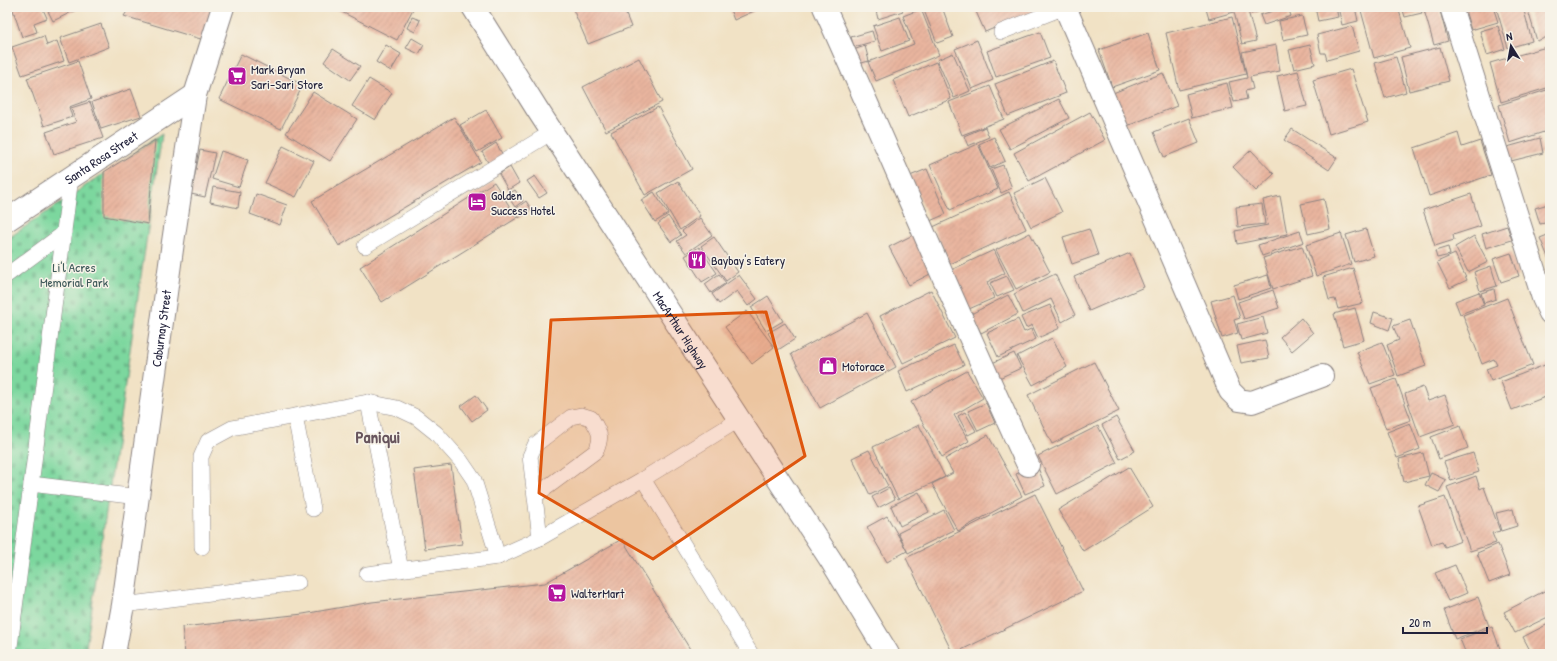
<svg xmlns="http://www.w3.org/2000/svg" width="1557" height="661" viewBox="0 0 1557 661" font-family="'Patrick Hand',sans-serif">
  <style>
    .cemetery { fill: url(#cemetery-stones); stroke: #4f7c6c }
    .building { fill: url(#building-hatch) }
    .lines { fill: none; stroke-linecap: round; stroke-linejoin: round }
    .service-casing { stroke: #8a8280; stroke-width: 16 }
    .minor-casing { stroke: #8a8280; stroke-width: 24 }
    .tertiary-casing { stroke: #8a8280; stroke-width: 24 }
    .trunk-casing { stroke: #8a8280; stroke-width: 24 }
    .service { stroke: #fff; stroke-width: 15 }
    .minor { stroke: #fff; stroke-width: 22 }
    .tertiary { stroke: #fff; stroke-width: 22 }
    .trunk { stroke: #fff; stroke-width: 22 }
    .marked { fill: #de560e; fill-opacity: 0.2; stroke: #de560e; stroke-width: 3; stroke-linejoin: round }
    .labels { text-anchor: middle; stroke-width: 3; stroke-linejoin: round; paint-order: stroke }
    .poi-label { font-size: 13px; fill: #22223b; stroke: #f7f3e8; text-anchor: start }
    .street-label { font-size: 13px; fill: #22223b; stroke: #f7f3e8 }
    .park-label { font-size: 13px; fill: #3d5859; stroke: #f7f3e8 }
    .district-label { font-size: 17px; font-weight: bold; fill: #68555e; stroke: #f7f3e8 }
  </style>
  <defs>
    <pattern id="cemetery-stones" width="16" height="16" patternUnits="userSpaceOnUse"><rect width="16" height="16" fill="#7cd79e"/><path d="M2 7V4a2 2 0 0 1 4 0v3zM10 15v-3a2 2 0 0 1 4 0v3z" fill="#6bb889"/></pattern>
    <pattern id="building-hatch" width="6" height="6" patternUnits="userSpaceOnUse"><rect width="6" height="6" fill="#e9b59f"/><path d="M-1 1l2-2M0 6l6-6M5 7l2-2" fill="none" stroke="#c89b8a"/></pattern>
  </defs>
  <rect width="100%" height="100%" fill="#f7f3e8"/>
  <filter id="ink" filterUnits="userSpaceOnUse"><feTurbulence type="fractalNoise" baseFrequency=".025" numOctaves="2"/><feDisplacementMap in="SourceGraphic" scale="8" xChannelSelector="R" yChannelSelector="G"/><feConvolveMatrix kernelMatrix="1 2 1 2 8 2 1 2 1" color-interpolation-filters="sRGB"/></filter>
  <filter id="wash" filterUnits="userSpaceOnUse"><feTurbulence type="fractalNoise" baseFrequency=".012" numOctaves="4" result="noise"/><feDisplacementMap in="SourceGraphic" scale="16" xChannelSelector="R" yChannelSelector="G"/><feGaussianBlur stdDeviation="0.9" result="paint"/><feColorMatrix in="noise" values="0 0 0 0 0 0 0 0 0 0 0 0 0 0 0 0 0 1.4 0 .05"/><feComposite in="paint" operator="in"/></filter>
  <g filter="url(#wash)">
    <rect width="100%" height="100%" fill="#f1e2c5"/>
    <polygon class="cemetery" points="162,134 85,654 7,654 7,239"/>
    <g id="blocks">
      <g class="building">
        <polygon points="12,7 42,7 47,18 34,23 37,32 22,37"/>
        <polygon points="46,7 75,7 76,10 53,21"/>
        <polygon points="130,7 214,7 204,40 124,16"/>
        <polygon points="332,7 414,7 397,40"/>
        <polygon points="572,7 623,7 631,27 588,44"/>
        <polygon points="729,7 763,7 734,20"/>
        <polygon points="875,7 902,7 903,11 878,19"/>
        <polygon points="925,7 942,7 953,37 937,43 923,8"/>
        <polygon points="974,7 1033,7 1035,11 985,32"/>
        <polygon points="1215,7 1247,7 1256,41 1242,44 1234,12 1209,19 1206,9"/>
        <polygon points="1248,7 1273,7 1251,14"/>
        <polygon points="1285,7 1288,7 1291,16 1264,25 1260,15"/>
        <polygon points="1315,7 1336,7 1338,17 1318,21"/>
        <polygon points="1338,7 1355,7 1358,21 1342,25"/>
        <polygon points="1360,7 1398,7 1410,48 1374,58"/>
        <polygon points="1402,7 1420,7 1422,13 1405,17"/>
        <polygon points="1435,7 1439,7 1448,41 1434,45 1424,10"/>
        <polygon points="1464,7 1493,7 1498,22 1471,30"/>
        <polygon points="1496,7 1523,7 1532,41 1508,48"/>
        <polygon points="1527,7 1550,7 1550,36 1537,41"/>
        <polygon points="921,9 939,55 876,81 868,62 914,44 903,16"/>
        <polygon points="1302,16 1307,35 1283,40 1279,21"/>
        <polygon points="412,17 420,20 415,32 407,28"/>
        <polygon points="900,17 909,41 882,51 873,26"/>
        <polygon points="1232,17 1246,74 1179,90 1166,33"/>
        <polygon points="101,24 109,47 69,62 60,38"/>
        <polygon points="1352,26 1359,51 1327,60 1325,53 1321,53 1317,35"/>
        <polygon points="1498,26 1505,49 1487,55 1480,31"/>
        <polygon points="872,31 875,41 854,47 851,37"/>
        <polygon points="1040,32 1050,58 996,77 987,51"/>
        <polygon points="1148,33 1160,70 1112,87 1099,50"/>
        <polygon points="44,36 47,45 57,41 64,61 22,75 12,47"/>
        <polygon points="412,38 424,45 419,54 406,48"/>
        <polygon points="977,40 993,80 972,89 955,49"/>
        <polygon points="386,45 401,54 391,71 376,62"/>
        <polygon points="1276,45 1280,71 1250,77 1253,89 1245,91 1247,99 1234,102 1229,82 1247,78 1242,52"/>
        <polygon points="1310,45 1315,64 1294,69 1289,50"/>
        <polygon points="865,46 869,61 854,65 850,51"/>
        <polygon points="1550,46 1550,87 1501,102 1490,63"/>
        <polygon points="1440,47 1449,81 1409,91 1401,57"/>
        <polygon points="333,49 360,66 350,80 324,62"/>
        <polygon points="953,53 970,91 954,98 937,60"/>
        <polygon points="241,54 303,85 281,129 219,99"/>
        <polygon points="1396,57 1406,92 1385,98 1375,63"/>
        <polygon points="639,58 662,102 606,131 583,87"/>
        <polygon points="78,61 91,99 69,107 72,117 44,126 27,78"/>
        <polygon points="1053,61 1066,93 1008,116 995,84"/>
        <polygon points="936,62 951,99 908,117 893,80"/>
        <polygon points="1351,69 1368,122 1329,134 1313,80"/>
        <polygon points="1298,71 1307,106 1285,111 1277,76"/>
        <polygon points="1163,73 1177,106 1127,126 1113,93"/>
        <polygon points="369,79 392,93 375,120 352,106"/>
        <polygon points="1227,83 1233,108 1192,118 1186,94"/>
        <polygon points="990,86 1004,119 962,135 949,102"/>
        <polygon points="131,89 141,116 101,129 92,102"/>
        <polygon points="1550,89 1550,130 1510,143 1499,105"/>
        <polygon points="313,92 357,119 330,161 286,133"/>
        <polygon points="1059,99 1069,118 1010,149 999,129"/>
        <polygon points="90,102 103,138 54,154 46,132 76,122 71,108"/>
        <polygon points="658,107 692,169 645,195 611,132"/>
        <polygon points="486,110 502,138 477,152 460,125"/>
        <polygon points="1090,112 1105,140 1029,181 1014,153"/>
        <polygon points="454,117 481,162 339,246 312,201"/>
        <polygon points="1189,118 1199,143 1164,157 1154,132"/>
        <polygon points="985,127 989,137 968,146 964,136"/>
        <polygon points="1292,129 1337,158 1329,170 1284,140"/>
        <polygon points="1458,133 1462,147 1480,141 1491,175 1429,196 1414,148"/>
        <polygon points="994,137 1005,161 990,168 979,144"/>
        <polygon points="1540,138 1543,153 1511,161 1507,147"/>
        <polygon points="155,140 148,224 104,216 104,172"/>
        <polygon points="496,143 504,157 490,166 482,152"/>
        <polygon points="978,144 998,189 950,210 930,165"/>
        <polygon points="283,146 314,161 296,197 265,183"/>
        <polygon points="200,150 215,153 205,197 191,194"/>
        <polygon points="1251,150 1274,174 1256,191 1233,167"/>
        <polygon points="221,151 248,160 239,187 212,179"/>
        <polygon points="1003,165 1012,188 1001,193 991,169"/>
        <polygon points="510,167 519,183 508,190 499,174"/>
        <polygon points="927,169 946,214 930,221 910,176"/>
        <polygon points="535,176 547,193 539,198 527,181"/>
        <polygon points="1045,178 1062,212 1031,227 1014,193"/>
        <polygon points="678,181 700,216 680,230 658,193"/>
        <polygon points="494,182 517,218 382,302 360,267"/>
        <polygon points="213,187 240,192 238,208 210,202"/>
        <polygon points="515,190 523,201 515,207 507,195"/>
        <polygon points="654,192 668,214 655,222 641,200"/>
        <polygon points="1009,192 1026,229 950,264 933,227"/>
        <polygon points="256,194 287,205 280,225 250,214"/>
        <polygon points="1471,194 1481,226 1453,235 1454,240 1435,246 1423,210"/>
        <polygon points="1280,196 1287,234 1237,244 1235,231 1268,225 1263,200"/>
        <polygon points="1324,199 1330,229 1308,234 1301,204"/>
        <polygon points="526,201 531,209 519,218 514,210"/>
        <polygon points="1262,204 1265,224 1238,227 1236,207"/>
        <polygon points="1548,204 1550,210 1550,222 1540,224 1535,208"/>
        <polygon points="668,216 681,235 671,242 658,224"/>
        <polygon points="700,218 712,235 686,253 677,241 686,235 682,231"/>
        <polygon points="1507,226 1512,240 1486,248 1482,234"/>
        <polygon points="1089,229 1098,255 1072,264 1063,237"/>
        <polygon points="1366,229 1374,256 1354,262 1346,235"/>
        <polygon points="1300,231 1304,242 1262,256 1258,245"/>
        <polygon points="1030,233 1050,272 1016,289 996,250"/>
        <polygon points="1341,233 1351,264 1316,276 1306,245"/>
        <polygon points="1550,234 1550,262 1540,238"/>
        <polygon points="913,235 932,273 909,285 889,247"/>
        <polygon points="1474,236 1488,262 1468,272 1455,247"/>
        <polygon points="714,237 738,272 726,281 701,246"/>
        <polygon points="1302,246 1312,276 1273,289 1263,258"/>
        <polygon points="699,247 717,273 702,282 685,256"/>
        <polygon points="1448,247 1450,255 1437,258 1435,251"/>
        <polygon points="994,250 1005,273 987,282 994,298 969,309 951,270"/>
        <polygon points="1130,253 1144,287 1089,311 1074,277"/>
        <polygon points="1511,253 1519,276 1501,282 1493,259"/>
        <polygon points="1455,254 1467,280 1450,288 1437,262"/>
        <polygon points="1491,266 1497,286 1480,291 1474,272"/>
        <polygon points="1353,268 1363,303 1338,309 1335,299 1329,300 1323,277"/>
        <polygon points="719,274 726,283 711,293 705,284"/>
        <polygon points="1055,274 1075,315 1062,322 1051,299 1023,313 1014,294"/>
        <polygon points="739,275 757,299 748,306 737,291 719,304 712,294"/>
        <polygon points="1268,275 1271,288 1238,299 1234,285"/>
        <polygon points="1007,276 1014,290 997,297 990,283"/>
        <polygon points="1494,289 1496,299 1484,303 1481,293"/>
        <polygon points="931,290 955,338 903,363 880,316"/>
        <polygon points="1273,290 1279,308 1244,319 1238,302"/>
        <polygon points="1479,292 1484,305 1460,314 1455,301"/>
        <polygon points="1008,295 1018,314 981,333 971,314"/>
        <polygon points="1233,295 1240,318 1234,320 1238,333 1222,338 1211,301"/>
        <polygon points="768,296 783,321 766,331 751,307"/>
        <polygon points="1507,298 1533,365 1491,381 1486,369 1497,365 1494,359 1482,364 1463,315"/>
        <polygon points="1050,305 1060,328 1038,338 1032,325 1026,328 1021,317"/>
        <polygon points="1355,308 1364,340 1343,346 1334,314"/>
        <polygon points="747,311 774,347 752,364 725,327"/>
        <polygon points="1374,312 1393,318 1389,330 1371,323"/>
        <polygon points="867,313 896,367 820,408 791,354"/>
        <polygon points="1263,317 1267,333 1241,340 1237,324"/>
        <polygon points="1301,318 1313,333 1292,351 1280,337"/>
        <polygon points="1018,319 1024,332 1031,329 1036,339 998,357 987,333"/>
        <polygon points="1410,320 1426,366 1398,376 1387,345 1399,340 1393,326"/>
        <polygon points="785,323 795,339 778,350 768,333"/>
        <polygon points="1052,338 1067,367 1033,385 1017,356"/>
        <polygon points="1265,340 1269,358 1241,363 1237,346"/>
        <polygon points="1382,342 1395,375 1370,384 1357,352"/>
        <polygon points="954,345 964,365 907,392 898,371"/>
        <polygon points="1014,353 1021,368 997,379 990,364"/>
        <polygon points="1094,362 1119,411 1052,444 1028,395"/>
        <polygon points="1550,363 1550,395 1512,410 1501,382"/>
        <polygon points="967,371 983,398 954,415 969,441 942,457 911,402"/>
        <polygon points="1396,379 1411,420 1386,429 1371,388"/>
        <polygon points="1423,387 1428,401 1445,395 1455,424 1420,437 1405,394"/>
        <polygon points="476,395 487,410 472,421 461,406"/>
        <polygon points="986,403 995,423 978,431 968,411"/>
        <polygon points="965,412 976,431 968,435 958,416"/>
        <polygon points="1116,417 1135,451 1120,459 1102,425"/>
        <polygon points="1410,423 1420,449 1397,458 1387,432"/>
        <polygon points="919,425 945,477 898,499 873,447"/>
        <polygon points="1098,426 1117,463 1057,494 1038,456"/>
        <polygon points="1460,426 1468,448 1439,459 1431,437"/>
        <polygon points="988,435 1022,496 958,531 932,484 953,473 945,459"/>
        <polygon points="869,450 888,486 870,495 852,458"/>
        <polygon points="1423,453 1429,476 1404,482 1399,459"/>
        <polygon points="1473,453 1479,472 1451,481 1444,462"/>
        <polygon points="451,465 462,544 425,549 414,470"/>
        <polygon points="1037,465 1045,486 1025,494 1016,474"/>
        <polygon points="1129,467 1153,507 1083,551 1058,510"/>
        <polygon points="1431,473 1446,480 1439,492 1425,485"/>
        <polygon points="1476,476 1480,489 1484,487 1500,531 1492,533 1496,543 1470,551 1447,487"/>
        <polygon points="889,488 895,499 878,508 872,497"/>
        <polygon points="919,492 929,512 900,526 891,506"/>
        <polygon points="1035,494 1083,591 953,654 906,558"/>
        <polygon points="1445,497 1461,541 1445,547 1442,542 1432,545 1418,506"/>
        <polygon points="1513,509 1517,526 1501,531 1496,513"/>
        <polygon points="944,510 954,530 908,553 898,533"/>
        <polygon points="887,516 907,551 887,562 867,527"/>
        <polygon points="622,539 693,654 185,654 182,627 303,614 372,602 545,583"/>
        <polygon points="1498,544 1510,575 1489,583 1477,553"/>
        <polygon points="1455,565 1467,593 1448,601 1435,573"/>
        <polygon points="1550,588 1550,616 1515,633 1504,612"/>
        <polygon points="1478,597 1489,626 1455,639 1444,610"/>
        <polygon points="1550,623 1550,654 1532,654 1523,637"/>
        <polygon points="1492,627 1502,654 1466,654 1460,639"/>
      </g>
    </g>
  </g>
  <g filter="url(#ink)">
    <use href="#blocks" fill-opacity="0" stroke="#8a8280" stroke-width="1"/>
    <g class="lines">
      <defs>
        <g id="service">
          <polyline points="1001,32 1065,7"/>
          <polyline points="365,246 552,132"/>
          <polyline points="7,275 64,233"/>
          <polyline points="368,402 401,570"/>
          <polyline points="295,416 313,509"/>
          <polyline points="643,479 751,654"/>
          <polyline points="31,484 138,497"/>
          <path d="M535,496L596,451C603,436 599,431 591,418L581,415L571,417L535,445L530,456L540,538"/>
          <polyline points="202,547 201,457 208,441 232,428 368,402 397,408 416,417 436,433 461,461 474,480 498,557"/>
          <polyline points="367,574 498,557 540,538 643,479 740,419"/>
          <polyline points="123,605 298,583"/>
          <polyline points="9,654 71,177"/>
        </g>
        <g id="minor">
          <path d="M824,7C893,159 957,313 1028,465"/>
          <polyline points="1065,7 1230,391 1239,400 1252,402 1322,376"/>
          <polyline points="1451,7 1543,298 1550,313"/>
          <path id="s1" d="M7,220L195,95"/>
        </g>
        <g id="tertiary">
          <path id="s2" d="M114,654L123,605L173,242L195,95L223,7"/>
        </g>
        <g id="trunk">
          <path id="s3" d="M473,7L537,109L832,562L888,654"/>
        </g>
      </defs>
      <use href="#service" class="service-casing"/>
      <use href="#minor" class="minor-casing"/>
      <use href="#tertiary" class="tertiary-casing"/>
      <use href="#trunk" class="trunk-casing"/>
      <use href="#service" class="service"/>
      <use href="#minor" class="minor"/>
      <use href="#tertiary" class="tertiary"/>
      <use href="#trunk" class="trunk"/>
    </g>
  </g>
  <path class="marked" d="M766,312L805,456L653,559L539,493L551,320Z"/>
  <defs>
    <symbol id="supermarket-square" viewBox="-11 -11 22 22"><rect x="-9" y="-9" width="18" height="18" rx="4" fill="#b5179e" stroke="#f7f3e8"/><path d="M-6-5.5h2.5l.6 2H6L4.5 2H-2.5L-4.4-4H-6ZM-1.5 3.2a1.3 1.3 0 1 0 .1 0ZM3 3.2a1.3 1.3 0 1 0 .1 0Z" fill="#fff"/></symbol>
    <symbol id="hotel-square" viewBox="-11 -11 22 22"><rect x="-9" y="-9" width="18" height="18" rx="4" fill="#b5179e" stroke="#f7f3e8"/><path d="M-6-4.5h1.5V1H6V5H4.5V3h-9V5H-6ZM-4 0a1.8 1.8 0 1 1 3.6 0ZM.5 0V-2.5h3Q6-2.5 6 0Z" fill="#fff"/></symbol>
    <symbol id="restaurant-square" viewBox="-11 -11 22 22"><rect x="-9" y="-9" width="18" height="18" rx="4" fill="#b5179e" stroke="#f7f3e8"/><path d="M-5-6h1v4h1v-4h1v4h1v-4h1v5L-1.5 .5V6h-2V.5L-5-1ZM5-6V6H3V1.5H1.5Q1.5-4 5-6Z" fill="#fff"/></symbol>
    <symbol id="shop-square" viewBox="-11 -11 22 22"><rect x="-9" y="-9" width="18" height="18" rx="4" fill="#b5179e" stroke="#f7f3e8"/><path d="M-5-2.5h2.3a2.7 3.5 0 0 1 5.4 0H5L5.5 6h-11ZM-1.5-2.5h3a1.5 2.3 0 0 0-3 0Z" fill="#fff"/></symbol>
  </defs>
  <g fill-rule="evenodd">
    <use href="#supermarket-square" x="226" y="65" width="22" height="22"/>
    <use href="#hotel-square" x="466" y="191" width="22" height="22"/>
    <use href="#restaurant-square" x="686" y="249" width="22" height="22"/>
    <use href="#shop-square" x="817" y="355" width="22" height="22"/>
    <use href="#supermarket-square" x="546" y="582" width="22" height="22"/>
  </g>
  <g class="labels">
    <g class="poi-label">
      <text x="251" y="74">Mark Bryan<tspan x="251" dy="15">Sari-Sari Store</tspan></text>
      <text x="491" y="200">Golden<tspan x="491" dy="15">Success Hotel</tspan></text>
      <text x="711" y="265">Baybay's Eatery</text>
      <text x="842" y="371">Motorace</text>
      <text x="571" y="598">WalterMart</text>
    </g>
    <g class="street-label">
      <text dy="5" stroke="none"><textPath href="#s1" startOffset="113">Santa Rosa Street</textPath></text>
      <text dy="5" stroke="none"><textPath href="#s2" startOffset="329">Caburnay Street</textPath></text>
      <text dy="5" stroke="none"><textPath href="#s3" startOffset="384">MacArthur Highway</textPath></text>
    </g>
    <g class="park-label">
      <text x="74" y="272">Li'l Acres<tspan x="74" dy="15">Memorial Park</tspan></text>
    </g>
    <g class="district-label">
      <text x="378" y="443">Paniqui</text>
    </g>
  </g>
  <rect width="1557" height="661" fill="none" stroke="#f7f3e8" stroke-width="24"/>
  <g transform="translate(1511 46) rotate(349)" stroke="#f7f3e8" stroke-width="3" paint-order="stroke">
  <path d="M0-3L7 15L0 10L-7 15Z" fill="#22223b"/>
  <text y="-6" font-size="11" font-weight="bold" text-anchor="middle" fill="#22223b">N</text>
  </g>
  <path d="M1403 627v6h84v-6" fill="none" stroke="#22223b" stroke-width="2"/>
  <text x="1409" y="627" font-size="12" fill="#22223b" stroke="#f7f3e8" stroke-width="3" paint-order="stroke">20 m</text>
</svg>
